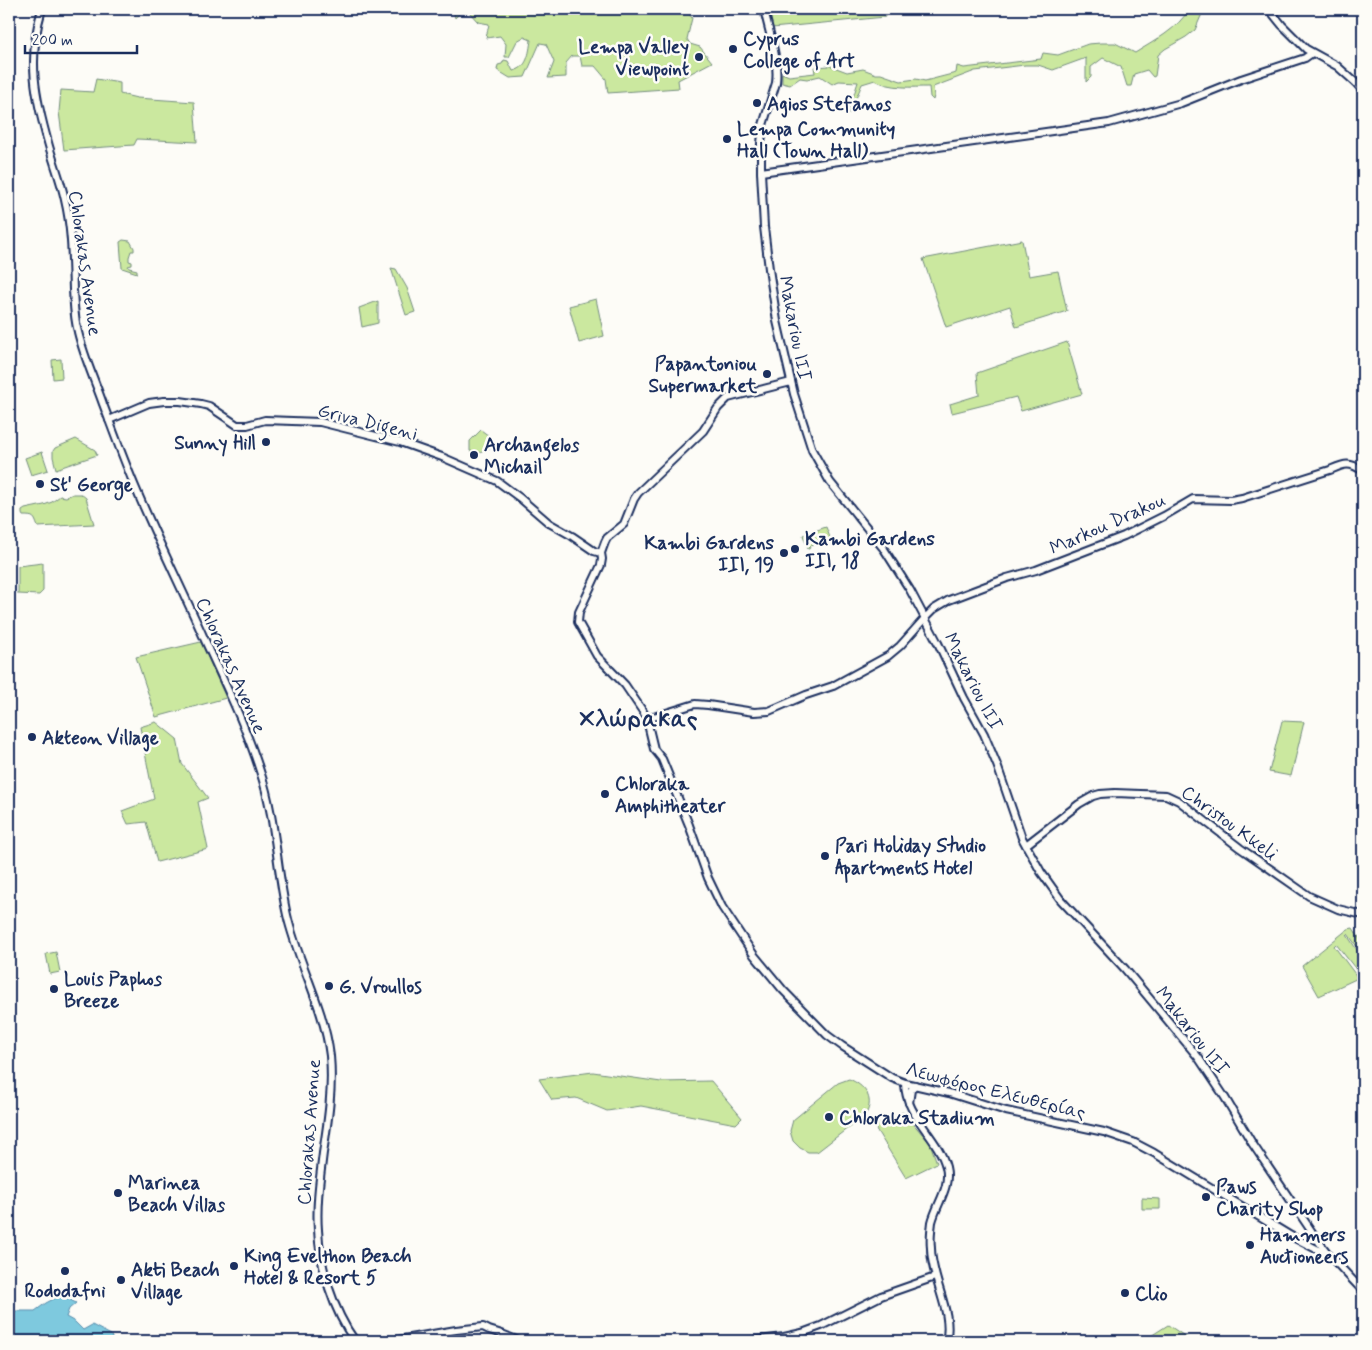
<svg xmlns="http://www.w3.org/2000/svg" width="1372" height="1350" viewBox="0 0 1372 1350" font-family="Mynerve,sans-serif">
  <style>
    .green { fill: #cbe89f; stroke: #738c7e }
    .water { fill: #7ec9de; stroke: #568bab }
    .lines { fill: none; stroke-linecap: round; stroke-linejoin: round }
    .secondary-casing { stroke: #1b2f5e; stroke-width: 10 }
    .secondary { stroke: #fdfcf7; stroke-width: 6 }
    .poi-dot { fill: #1b2f5e; stroke: #fdfcf7; stroke-width: 2 }
    .labels { text-anchor: middle; stroke-width: 5; stroke-linejoin: round; paint-order: stroke }
    .poi-label { font-size: 19px; font-weight: bold; fill: #1b2f5e; stroke: #fdfcf7; text-anchor: start }
    .street-label { font-size: 19px; fill: #1b2f5e; stroke: #fdfcf7 }
    .district-label { font-size: 24px; font-weight: bold; letter-spacing: 1px; fill: #1b2f5e; stroke: #fdfcf7 }
  </style>
  <rect width="100%" height="100%" fill="#fdfcf7"/>
  <filter id="ink" filterUnits="userSpaceOnUse"><feTurbulence type="fractalNoise" baseFrequency=".02" numOctaves="2"/><feDisplacementMap in="SourceGraphic" scale="10" xChannelSelector="R" yChannelSelector="G"/><feConvolveMatrix kernelMatrix="1 2 1 2 8 2 1 2 1" color-interpolation-filters="sRGB"/></filter>
  <g filter="url(#ink)">
    <g class="green">
      <path d="M453,9H685L692,18L687,39L690,44L700,47L712,62L678,80L679,88L608,93L606,79L595,66H582L580,56H572L566,63V77L548,78L554,62L546,44L540,43L525,77L510,78L497,70L498,65L502,64L504,60L508,61L513,71C528,68 529,53 531,40L524,37L517,41L509,57H505L506,44L500,36L486,38L489,24L478,22L469,12H461L455,18Z"/>
      <polygon points="768,9 885,9 885,17 772,28"/>
      <path d="M1189,9H1204L1195,30L1186,37L1165,49L1158,55L1155,76L1153,77L1147,70L1134,74L1131,86H1127L1121,67L1103,58L1091,67V77L1086,82V58L1053,70L1038,65H1025L975,71L933,87L934,96L933,100L930,97L929,87C911,87 891,89 875,80L862,84L850,113H848L858,82L839,81L832,84L820,76L807,79L800,78L790,85L782,83V73L789,76L815,73L814,67L831,66L847,72L863,69L876,74H881L901,81L916,79L925,81L956,73L957,66L964,68L1041,59L1043,53L1058,55L1088,44L1101,43H1115L1135,53C1154,41 1178,29 1189,9Z"/>
      <polygon points="96,79 120,83 120,94 137,98 194,102 197,142 137,139 134,145 64,150 59,112 61,90 93,92"/>
      <polygon points="123,240 130,241 134,248 134,251 131,251 129,257 129,261 132,262 132,265 128,266 129,268 137,270 137,273 122,268 120,242"/>
      <polygon points="1022,240 1029,276 1058,271 1067,311 1016,327 1010,306 946,327 923,259"/>
      <polygon points="391,268 396,269 407,288 415,312 406,315"/>
      <polygon points="596,299 604,336 579,343 569,306"/>
      <polygon points="378,301 378,323 362,327 359,308"/>
      <polygon points="1067,342 1082,394 1021,411 1016,397 952,413 950,404 979,395 977,373"/>
      <polygon points="61,359 62,378 53,379 52,360"/>
      <polygon points="481,430 489,436 495,445 480,453 470,451 470,441"/>
      <polygon points="76,439 95,450 97,455 56,469 53,457 53,451 55,448"/>
      <polygon points="42,452 48,470 31,475 25,458"/>
      <path d="M73,494H81L86,498L94,524L38,527C34,517 35,516 23,516L22,514V511L25,509L44,505L52,502L60,496L66,497Z"/>
      <polygon points="826,527 831,540 820,544 818,543 811,545 809,549 808,549 803,535"/>
      <polygon points="43,563 43,591 39,595 18,594 18,566"/>
      <polygon points="201,642 226,698 156,717 136,657"/>
      <polygon points="1282,721 1304,722 1291,776 1269,772"/>
      <polygon points="156,722 177,739 182,764 208,798 198,802 208,849 157,862 146,822 128,824 122,811 154,799 140,727"/>
      <polygon points="1353,928 1363,944 1363,955 1348,934 1347,935 1363,959 1363,976 1362,977 1336,944 1334,946 1358,978 1319,996 1302,966 1348,929"/>
      <polygon points="56,952 60,972 50,974 46,954"/>
      <polygon points="593,1072 661,1082 711,1081 742,1118 736,1124 641,1106 607,1111 576,1098 552,1100 539,1079"/>
      <path d="M849,1079C864,1085 875,1098 866,1114L817,1152H808L800,1148L793,1141L790,1131L793,1120L838,1083Z"/>
      <polygon points="903,1112 930,1143 937,1163 906,1178 874,1126"/>
      <polygon points="1142,1198 1160,1199 1160,1209 1142,1209"/>
      <polygon points="1168,1325 1189,1339 1188,1341 1143,1341"/>
    </g>
    <polygon class="water" points="61,1295 76,1303 69,1309 66,1317 75,1322 83,1330 92,1325 111,1335 113,1341 9,1341 9,1311 35,1311 46,1303"/>
    <g class="lines">
      <defs>
        <g id="secondary">
          <path d="M42,9C27,59 35,97 49,146C54,164 61,181 65,200C72,229 72,260 73,290C74,304 74,318 78,332C84,357 95,381 103,404C114,433 124,461 136,489C157,539 181,587 203,636C223,680 245,724 260,771C276,818 276,867 287,915C298,963 324,1006 330,1056C333,1088 328,1121 323,1153C320,1178 316,1204 318,1230C320,1268 333,1310 355,1341"/>
          <path d="M764,9C769,33 779,58 776,83L763,125L761,143V172L764,227L769,269L777,321L794,394L812,450L830,482L884,549L910,590L938,643L964,698L984,734L997,765L1022,838L1041,872L1061,900L1125,969L1198,1057L1224,1096L1252,1143L1316,1238L1329,1255L1363,1291"/>
          <polyline points="1269,9 1282,25 1306,49 1337,66 1356,83 1363,91"/>
          <polyline points="761,172 1109,123 1181,103 1241,79 1305,58 1312,53"/>
          <polyline points="791,382 728,398 718,408 703,431 638,493 634,499 624,524 607,538 605,542 601,553 602,559 601,565 579,612 578,622 597,656 625,685 646,716 654,749 662,759 689,825 708,878 722,907 754,955 783,990 827,1035 842,1046 892,1078 905,1083 949,1093 1006,1111 1104,1132 1133,1142 1154,1153 1291,1236 1328,1255"/>
          <polyline points="109,420 149,403 164,401 180,401 201,404 209,406 237,425 247,425 265,420 320,422 400,442 442,457 497,481 520,498 549,523 572,536 594,551 601,553"/>
          <path d="M647,719L695,704L708,705L754,712L769,711L806,695L833,686L888,656L900,646L925,618L934,609L949,600L1007,578L1036,570L1124,536L1164,516L1193,499L1231,500L1242,498L1330,470C1344,464 1349,461 1363,471"/>
          <polyline points="1026,845 1079,804 1093,796 1100,794 1115,793 1166,795 1179,801 1240,848 1309,896 1338,909 1363,915"/>
          <path d="M905,1083C905,1116 938,1136 946,1167C951,1187 937,1203 932,1222C931,1230 930,1240 931,1248C931,1279 954,1313 946,1341"/>
          <polyline points="909,1103 911,1090 915,1085"/>
          <polyline points="392,1341 456,1330 483,1327 489,1330 502,1334 519,1341"/>
          <polyline points="749,1341 784,1337 802,1333 821,1326 881,1296 935,1277"/>
        </g>
      </defs>
      <use href="#secondary" class="secondary-casing"/>
      <use href="#secondary" class="secondary"/>
    </g>
  </g>
  <g class="poi-dot">
    <circle cx="733" cy="49" r="5"/>
    <circle cx="699" cy="57" r="5"/>
    <circle cx="757" cy="103" r="5"/>
    <circle cx="727" cy="139" r="5"/>
    <circle cx="767" cy="374" r="5"/>
    <circle cx="266" cy="442" r="5"/>
    <circle cx="474" cy="455" r="5"/>
    <circle cx="40" cy="484" r="5"/>
    <circle cx="795" cy="549" r="5"/>
    <circle cx="784" cy="553" r="5"/>
    <circle cx="32" cy="737" r="5"/>
    <circle cx="605" cy="794" r="5"/>
    <circle cx="825" cy="856" r="5"/>
    <circle cx="329" cy="986" r="5"/>
    <circle cx="54" cy="989" r="5"/>
    <circle cx="829" cy="1117" r="5"/>
    <circle cx="118" cy="1193" r="5"/>
    <circle cx="1206" cy="1197" r="5"/>
    <circle cx="1250" cy="1245" r="5"/>
    <circle cx="234" cy="1266" r="5"/>
    <circle cx="65" cy="1271" r="5"/>
    <circle cx="121" cy="1280" r="5"/>
    <circle cx="1125" cy="1293" r="5"/>
  </g>
  <g class="labels">
    <g class="poi-label">
      <text x="743" y="45">Cyprus<tspan x="743" dy="22">College of Art</tspan></text>
      <text x="689" y="53" text-anchor="end">Lempa Valley<tspan x="689" dy="22">Viewpoint</tspan></text>
      <text x="767" y="110">Agios Stefanos</text>
      <text x="737" y="135">Lempa Community<tspan x="737" dy="22">Hall (Town Hall)</tspan></text>
      <text x="757" y="370" text-anchor="end">Papantoniou<tspan x="757" dy="22">Supermarket</tspan></text>
      <text x="256" y="449" text-anchor="end">Sunny Hill</text>
      <text x="484" y="451">Archangelos<tspan x="484" dy="22">Michail</tspan></text>
      <text x="50" y="491">St' George</text>
      <text x="805" y="545">Kambi Gardens<tspan x="805" dy="22">III, 18</tspan></text>
      <text x="774" y="549" text-anchor="end">Kambi Gardens<tspan x="774" dy="22">III, 19</tspan></text>
      <text x="42" y="744">Akteon Village</text>
      <text x="615" y="790">Chloraka<tspan x="615" dy="22">Amphitheater</tspan></text>
      <text x="835" y="852">Pari Holiday Studio<tspan x="835" dy="22">Apartments Hotel</tspan></text>
      <text x="64" y="985">Louis Paphos<tspan x="64" dy="22">Breeze</tspan></text>
      <text x="339" y="993">G. Vroullos</text>
      <text x="839" y="1124">Chloraka Stadium</text>
      <text x="128" y="1189">Marinea<tspan x="128" dy="22">Beach Villas</tspan></text>
      <text x="1216" y="1193">Paws<tspan x="1216" dy="22">Charity Shop</tspan></text>
      <text x="1260" y="1241">Hammers<tspan x="1260" dy="22">Auctioneers</tspan></text>
      <text x="244" y="1262">King Evelthon Beach<tspan x="244" dy="22">Hotel &amp; Resort 5</tspan></text>
      <text x="131" y="1276">Akti Beach<tspan x="131" dy="22">Village</tspan></text>
      <text x="65" y="1297" text-anchor="middle">Rododafni</text>
      <text x="1135" y="1300">Clio</text>
    </g>
    <g class="street-label">
      <text transform="translate(86 263) rotate(82)" y="7">Chlorakas Avenue</text>
      <text transform="translate(796 328) rotate(79)" y="7">Makariou III</text>
      <text transform="translate(368 421) rotate(14)" y="7">Griva Digeni</text>
      <text transform="translate(1107 523) rotate(-24)" y="7">Markou Drakou</text>
      <text transform="translate(232 665) rotate(66)" y="7">Chlorakas Avenue</text>
      <text transform="translate(974 681) rotate(63)" y="7">Makariou III</text>
      <text transform="translate(1230 822) rotate(36)" y="7">Christou Kkeli</text>
      <text transform="translate(1193 1030) rotate(52)" y="7">Makariou III</text>
      <text transform="translate(996 1090) rotate(14)" y="7">Λεωφόρος Ελευθερίας</text>
      <text transform="translate(308 1132) rotate(-86)" y="7">Chlorakas Avenue</text>
    </g>
    <g class="district-label">
      <text x="639" y="726">Χλώρακας</text>
    </g>
  </g>
  <rect width="1372" height="1350" fill="none" stroke="#fdfcf7" stroke-width="30"/>
  <rect x="15" y="15" width="1342" height="1320" fill="none" stroke="#1b2f5e" stroke-width="2" filter="url(#ink)"/>
  <path d="M25 45v8h112v-8" fill="none" stroke="#1b2f5e" stroke-width="2.5"/>
  <text x="32" y="45" font-size="15" fill="#1b2f5e" stroke="#fdfcf7" stroke-width="4" paint-order="stroke">200 m</text>
</svg>
